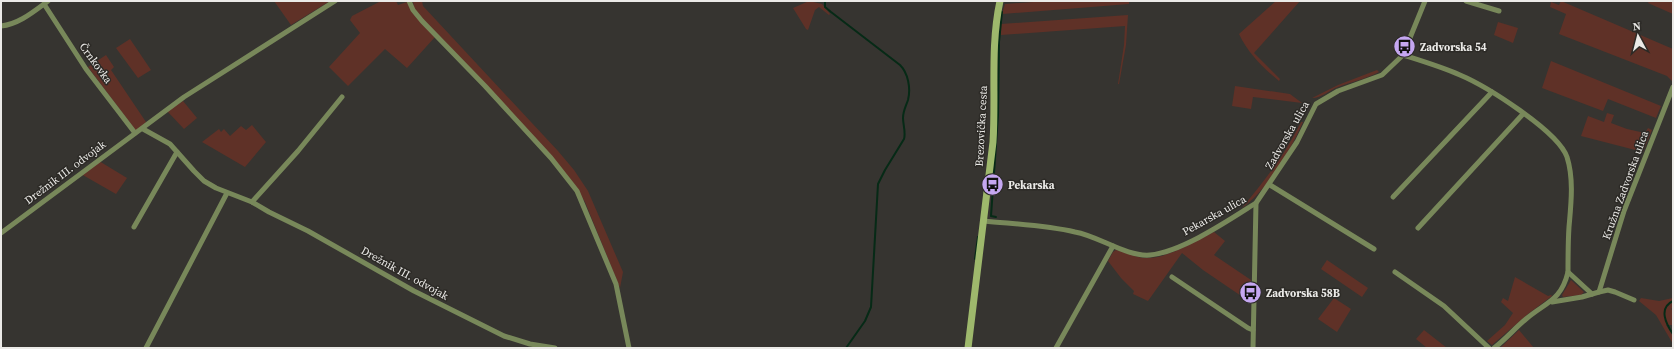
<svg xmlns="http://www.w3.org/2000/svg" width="1674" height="349" viewBox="0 0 1674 349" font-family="'Source Serif 4',serif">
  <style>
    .green { fill: #5f3127 }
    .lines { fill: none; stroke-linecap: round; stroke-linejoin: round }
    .stream { stroke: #062a16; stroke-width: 2 }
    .minor { stroke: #78885a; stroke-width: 5 }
    .secondary { stroke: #9eb86c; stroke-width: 7 }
    .labels { text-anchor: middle; stroke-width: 3; stroke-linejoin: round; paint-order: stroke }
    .poi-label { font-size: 11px; font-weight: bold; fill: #ebeae7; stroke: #2c2a26; text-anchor: start }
    .street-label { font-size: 11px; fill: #ebeae7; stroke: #2c2a26 }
  </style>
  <rect width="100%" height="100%" fill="#363430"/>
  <g class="green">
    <polygon points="274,1 330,1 291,25"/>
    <polygon points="381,1 396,1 398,5 407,2 412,12 435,37 407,68 385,49 348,86 329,67 360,33 350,20 352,16"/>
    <polygon points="413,1 422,1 423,6 558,151 574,170 588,191 623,272 620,288 585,202 572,181 487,85 423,19 414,8"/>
    <polygon points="809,1 822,4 830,14 829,15 819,7 815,10 808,30 806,29 793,8"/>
    <polygon points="1047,1 1129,1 1129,4 1002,14 1005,4"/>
    <path d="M1276,1H1300L1254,53L1280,79L1279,81C1262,67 1248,53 1239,34Z"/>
    <polygon points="1561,1 1673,49 1673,82 1667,76 1559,34 1566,14 1550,7 1551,2 1559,5"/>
    <polygon points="1649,1 1673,1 1673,14 1648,3"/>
    <polygon points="1128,15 1126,45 1119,84 1118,84 1124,45 1125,26 1001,35 1001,24"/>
    <polygon points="1498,22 1518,28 1513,43 1494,35"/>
    <polygon points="130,39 151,70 138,78 116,48"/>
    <polygon points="106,55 114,67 111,70 146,122 136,131 88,67"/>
    <polygon points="1551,61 1661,106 1656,118 1608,99 1603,111 1542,88"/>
    <path d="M1377,70L1379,72C1366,79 1351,82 1338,87C1328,91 1322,98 1312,98L1338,85Z"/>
    <polygon points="1235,86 1290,94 1302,103 1253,97 1251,109 1232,106"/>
    <polygon points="183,101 197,118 184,129 167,111"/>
    <polygon points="1607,113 1614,115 1611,123 1627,129 1645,133 1648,128 1652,130 1643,152 1581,136 1588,116 1604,122"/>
    <path d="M1301,122H1303C1290,151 1268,189 1242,208C1266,179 1284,156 1301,122Z"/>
    <polygon points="252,125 266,142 245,167 202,142 219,129 221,132 224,129 230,136 241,126 246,130"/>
    <polygon points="99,161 127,178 116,194 81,174"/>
    <path d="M1214,232L1225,241L1214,255L1251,280L1250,302L1203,270L1182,253L1148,301L1133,294L1134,291L1121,278L1108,261L1113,252L1116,250C1126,252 1136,258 1146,258C1167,259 1195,241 1214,232Z"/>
    <polygon points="1327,260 1368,288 1362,297 1321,269"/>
    <polygon points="1515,277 1548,296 1551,295 1552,296 1528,314 1492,345 1487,341 1505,325 1513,313 1501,302 1503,298 1508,301"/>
    <polygon points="1571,280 1584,292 1581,295 1563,297 1562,295"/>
    <polygon points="1334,298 1351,309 1337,332 1318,319"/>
    <polygon points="1641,298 1659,301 1673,298 1673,307 1671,309 1673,311 1672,325 1666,325 1673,336 1673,344 1656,315 1639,301"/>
    <polygon points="1424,330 1447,348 1427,348 1416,339"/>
    <polygon points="1519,330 1534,348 1500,348"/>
  </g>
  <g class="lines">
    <g class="stream">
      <path d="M825,1V7L831,12L900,65C908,73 911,88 908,100C906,106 903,111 903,118C903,125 906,132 904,139L885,170L878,184L871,307L865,321L846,348"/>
      <polyline points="996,217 991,216 998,115 999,42 1002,12"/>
      <polyline points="975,259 978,237"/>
      <path d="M1673,301C1658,308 1666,324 1673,334"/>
    </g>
    <g class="minor">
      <polyline points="409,1 413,10 422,21 485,86 551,158 577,191 616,284 629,348"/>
      <polyline points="1466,1 1499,11"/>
      <polyline points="44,4 86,69 135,133"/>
      <path d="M1,26C19,24 33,12 48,1"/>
      <path d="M1403,55C1422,61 1442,67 1460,75C1486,86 1558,131 1567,157C1574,179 1571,204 1569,227C1568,242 1568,257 1568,272C1561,301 1546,302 1526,319C1515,328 1506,339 1494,348"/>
      <polyline points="143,129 170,144 194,171 204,181 216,188 252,202 269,212 308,231 414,291 504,336 530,344 555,348"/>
      <polyline points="1270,185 1374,249"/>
      <polyline points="1393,197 1492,92"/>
      <polyline points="252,202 298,151 342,97"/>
      <path d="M984,221C1014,224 1045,225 1075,232C1099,236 1126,257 1150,255C1182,252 1229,220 1256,203"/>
      <polyline points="134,227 177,152"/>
      <polyline points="1418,228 1523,114"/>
      <polyline points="1,233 184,97 335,1"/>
      <polyline points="1395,272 1444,306 1489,348"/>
      <polyline points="1568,272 1592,294"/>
      <polyline points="1172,277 1248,328 1253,330"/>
      <polyline points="1599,292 1624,211 1673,87"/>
      <polyline points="1552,302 1582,297 1599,292 1608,290 1615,292 1634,300"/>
      <polyline points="146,348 227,193"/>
      <polyline points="1056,348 1113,246"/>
      <polyline points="1253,348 1256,203 1297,142 1316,104 1338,91 1382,75 1403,55 1425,1"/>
    </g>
    <path class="secondary" d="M968,348L993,142C996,95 990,47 1000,1"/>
  </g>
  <defs>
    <symbol id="bus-disc" viewBox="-11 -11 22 22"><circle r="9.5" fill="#c5a7f1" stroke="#2c2a26"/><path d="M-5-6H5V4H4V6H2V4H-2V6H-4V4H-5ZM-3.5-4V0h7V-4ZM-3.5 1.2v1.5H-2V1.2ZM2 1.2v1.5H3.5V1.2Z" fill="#111"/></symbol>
  </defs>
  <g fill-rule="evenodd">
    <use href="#bus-disc" x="1392" y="34" width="25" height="25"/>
    <use href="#bus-disc" x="980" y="172" width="25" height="25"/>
    <use href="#bus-disc" x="1238" y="280" width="25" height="25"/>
  </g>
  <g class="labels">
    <g class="poi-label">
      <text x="1420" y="51">Zadvorska 54</text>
      <text x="1008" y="189">Pekarska</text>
      <text x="1266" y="297">Zadvorska 58B</text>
    </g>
    <g class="street-label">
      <text transform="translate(96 63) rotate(54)" y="4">Črnkovka</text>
      <text transform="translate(981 126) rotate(-87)" y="4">Brezovička cesta</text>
      <text transform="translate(1287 135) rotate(-60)" y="4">Zadvorska ulica</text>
      <text transform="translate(65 172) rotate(-37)" y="4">Drežnik III. odvojak</text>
      <text transform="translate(1625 185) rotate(-70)" y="4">Kružna Zadvorska ulica</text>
      <text transform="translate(1214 215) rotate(-29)" y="4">Pekarska ulica</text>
      <text transform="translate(405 273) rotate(29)" y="4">Drežnik III. odvojak</text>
    </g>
  </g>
  <rect width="1674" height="349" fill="none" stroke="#ebeae7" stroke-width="4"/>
  <g transform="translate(1638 36) rotate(353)" stroke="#2c2a26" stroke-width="3" paint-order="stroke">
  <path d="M0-3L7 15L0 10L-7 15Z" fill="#ebeae7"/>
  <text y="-6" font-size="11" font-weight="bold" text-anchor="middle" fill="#ebeae7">N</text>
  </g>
</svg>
